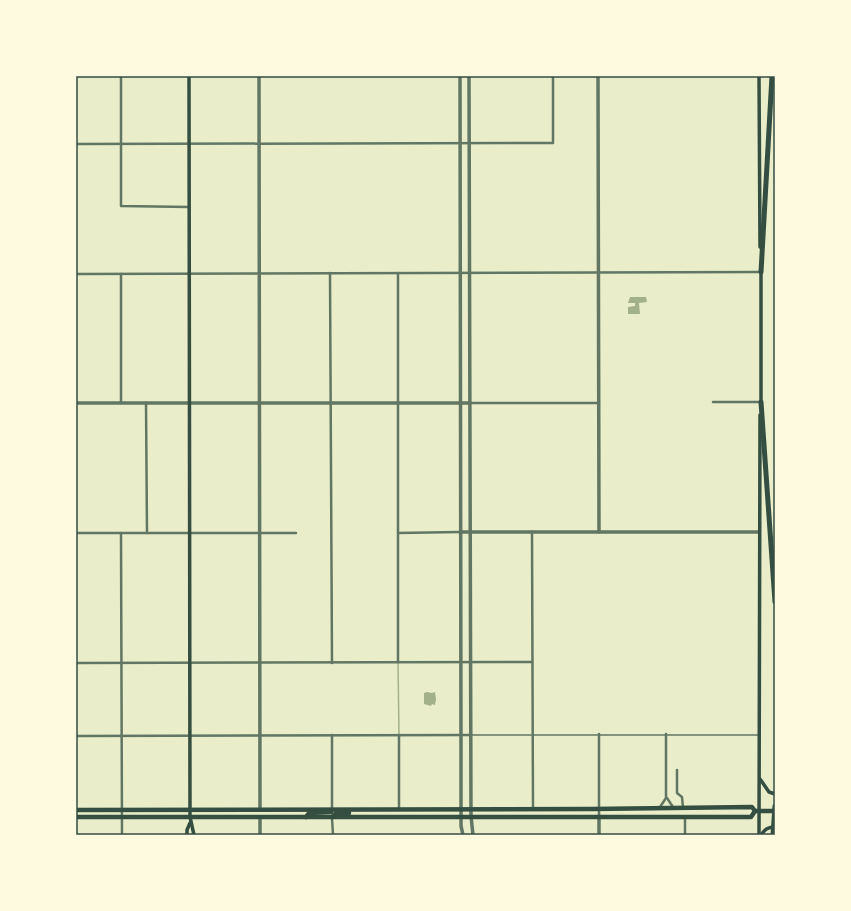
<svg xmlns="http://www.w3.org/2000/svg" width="851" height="911" viewBox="0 0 851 911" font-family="Karla,sans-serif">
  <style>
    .water { fill: #a3b18a }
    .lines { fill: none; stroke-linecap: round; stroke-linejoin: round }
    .stream { stroke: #a3b18a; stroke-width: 1.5 }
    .service { stroke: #617663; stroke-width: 1.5 }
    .minor { stroke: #617663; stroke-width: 2.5 }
    .tertiary { stroke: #617663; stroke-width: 3.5 }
    .secondary { stroke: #344e41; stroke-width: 3.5 }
    .trunk { stroke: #344e41; stroke-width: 4.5 }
    .motorway { stroke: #344e41; stroke-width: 5 }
    .neatline { fill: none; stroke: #344e41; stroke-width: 1.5 }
  </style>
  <rect width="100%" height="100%" fill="#e9edc9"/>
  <g class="water">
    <polygon points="630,297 646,297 647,302 639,303 640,314 628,314 628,307 635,306 635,303 628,303"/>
    <polygon points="427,692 432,693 435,692 436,699 435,705 432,704 431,706 424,704 424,693"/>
  </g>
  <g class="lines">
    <polyline class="stream" points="398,662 399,735"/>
    <polyline class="service" points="471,735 759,735"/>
    <g class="minor">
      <polyline points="121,76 121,206 189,207"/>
      <polyline points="76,144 553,143 553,76"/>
      <polyline points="330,273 332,663"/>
      <polyline points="398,273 398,662"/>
      <polyline points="76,274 760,272"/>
      <polyline points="121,274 121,403"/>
      <polyline points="713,402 760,402"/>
      <polyline points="146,403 147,533"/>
      <polyline points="470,403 599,403"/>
      <polyline points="532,532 533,809"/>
      <polyline points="76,533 296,533"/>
      <polyline points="121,533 122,835"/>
      <polyline points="398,533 460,532"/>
      <polyline points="76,663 532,662"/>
      <polyline points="332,735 332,809"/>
      <polyline points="399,735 399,809"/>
      <polyline points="76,736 471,735"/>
      <polyline points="677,770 677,793 682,797 683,808"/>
      <polyline points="667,798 673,807"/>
      <polyline points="660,807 666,798 666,734"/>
      <polyline points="599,816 599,734"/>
      <polyline points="332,818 333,835"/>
      <polyline points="685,818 685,835"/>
    </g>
    <g class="tertiary">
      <polyline points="259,76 260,810"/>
      <polyline points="460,76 461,744 461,826 463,835"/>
      <polyline points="469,76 471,816 473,835"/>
      <polyline points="598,76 599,532"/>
      <polyline points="76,403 470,403"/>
      <polyline points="460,532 759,532"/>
      <polyline points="599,816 599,835"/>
      <polyline points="260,817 260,835"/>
    </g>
    <g class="secondary">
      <polyline points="189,76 190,817 194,835"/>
      <polyline points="759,76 760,247"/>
      <polyline points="761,403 761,271"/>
      <polyline points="760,779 769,792 775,794"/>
      <polyline points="187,835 187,830 190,823"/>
      <polyline points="759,835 760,415"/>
      <path d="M761,835C765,829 768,827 775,827"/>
    </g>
    <g class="trunk">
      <polyline points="76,810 591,809 752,807 755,811 775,811"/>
      <polyline points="76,817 751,817 755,811"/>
      <polyline points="306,817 309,813 331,812"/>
      <polyline points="332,817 336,813 349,813"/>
    </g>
    <g class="motorway">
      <polyline points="761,272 772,76"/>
      <polyline points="761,402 775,602"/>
      <polyline points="773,835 775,806"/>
    </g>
  </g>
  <rect width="851" height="911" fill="none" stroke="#fefae0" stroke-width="154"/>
  <rect x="77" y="77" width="697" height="757" class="neatline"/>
</svg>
